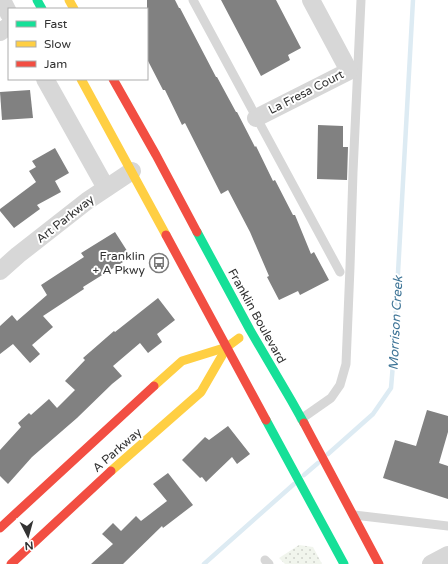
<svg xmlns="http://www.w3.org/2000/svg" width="448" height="564" viewBox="0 0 448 564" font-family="'Varela Round',sans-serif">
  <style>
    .grass { fill: url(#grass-dots) }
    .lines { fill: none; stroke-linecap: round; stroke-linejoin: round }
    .stream { stroke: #ddebf3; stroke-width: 4.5 }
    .building { fill: #818181 }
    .lane { stroke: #d7d7d7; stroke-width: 9 }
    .street { stroke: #d7d7d7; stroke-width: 18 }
    .fast { stroke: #16e098; stroke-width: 9 }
    .slow { stroke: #ffcf43; stroke-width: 9 }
    .jam { stroke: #f24e42; stroke-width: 9 }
    .labels { text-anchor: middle; stroke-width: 4; stroke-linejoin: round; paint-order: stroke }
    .street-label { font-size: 12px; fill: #333; stroke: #fff }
    .poi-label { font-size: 12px; fill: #333; stroke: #fff; text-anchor: end }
    .water-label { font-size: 13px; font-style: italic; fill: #3f7597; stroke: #fff }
  </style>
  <defs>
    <pattern id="grass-dots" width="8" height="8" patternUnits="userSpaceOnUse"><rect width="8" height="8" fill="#f1f5ed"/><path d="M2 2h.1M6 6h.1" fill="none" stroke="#cfd2cc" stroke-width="1.8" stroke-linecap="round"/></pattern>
  </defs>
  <rect width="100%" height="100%" fill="#fff"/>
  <polygon class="grass" points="299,545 313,547 322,564 285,564 279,558"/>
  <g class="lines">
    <g class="stream">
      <polyline points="328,454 373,414 391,388 393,364 413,0"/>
      <polyline points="304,475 318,463"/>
      <polyline points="204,564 294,484"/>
    </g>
  </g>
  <g class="building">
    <polygon points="147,0 175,0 179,8 180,8 216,77 217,77 236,112 237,112 255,147 256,146 273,181 275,180 293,215 295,215 311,254 314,252 329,280 300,295 298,291 279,300 267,277 269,276 250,232 228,190 221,194 185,123 182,125 165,90 163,90 147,59"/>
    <polygon points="221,0 276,0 301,48 288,55 290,60 261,76"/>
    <polygon points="30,90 33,118 2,120 0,92"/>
    <polygon points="318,125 343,126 343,147 348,147 347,180 317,179"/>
    <polygon points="55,148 69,173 55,181 61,192 37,205 40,209 14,228 0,211 0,209 36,182 29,171 36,167 32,161"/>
    <polygon points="115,232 131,257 83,287 84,289 43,316 53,327 32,345 40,354 30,363 13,344 0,354 0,326 12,315 17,321 47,295 41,285 84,257 81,253"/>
    <polygon points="158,298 175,320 157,334 162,342 148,353 140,343 113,366 122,376 112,384 77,418 32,457 8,484 0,476 0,450 21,427 18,423 29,413 31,415 49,399 57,408 75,390 65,381 85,360 83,358 114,331 115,332"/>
    <polygon points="427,410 448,416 448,432 439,463 448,466 448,499 383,478 395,440 416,446"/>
    <polygon points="228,426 250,454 237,464 232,457 206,482 202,477 200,478 182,460 205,437 209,440"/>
    <polygon points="168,473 193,505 163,528 162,526 123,564 91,564 113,544 102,534 113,523 121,531 136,516 141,521 167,501 153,484"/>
  </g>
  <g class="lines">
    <g class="lane">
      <polyline points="193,0 340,272"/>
      <polyline points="301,419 331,398 340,385 346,364 350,267 353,172 361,0"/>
      <polyline points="354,515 448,526"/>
      <polyline points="265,560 269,564"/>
    </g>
    <g class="street">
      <polyline points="2,0 9,14"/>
      <polyline points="0,32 9,26"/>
      <polyline points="45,79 106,188"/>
      <polyline points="256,118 349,71 311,0"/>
      <polyline points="0,271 18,255 87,201 132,171"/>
      <polyline points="431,564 448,555"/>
    </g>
    <g class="fast">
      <polyline points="37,0 42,9"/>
      <polyline points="197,232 250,330 291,400 304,423"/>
      <polyline points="266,420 344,564"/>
    </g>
    <g class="slow">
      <polyline points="69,0 74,9"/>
      <polyline points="81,79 166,235"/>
      <polyline points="154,386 182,361 227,347 239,338"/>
      <polyline points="111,471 201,392 227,347"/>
    </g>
    <g class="jam">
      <polyline points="113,79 156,155 197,232"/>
      <polyline points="166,235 266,420"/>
      <polyline points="304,423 379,564"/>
      <polyline points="0,528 154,386"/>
      <polyline points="11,564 111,471"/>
    </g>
  </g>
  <defs>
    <symbol id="bus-ring" viewBox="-11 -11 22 22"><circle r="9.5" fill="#fff" stroke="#7a7a7a" stroke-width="1.5"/><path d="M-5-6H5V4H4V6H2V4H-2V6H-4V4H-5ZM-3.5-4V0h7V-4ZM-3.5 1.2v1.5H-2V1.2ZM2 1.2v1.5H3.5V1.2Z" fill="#7a7a7a"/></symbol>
  </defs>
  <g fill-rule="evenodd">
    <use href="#bus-ring" x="148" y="252" width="22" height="22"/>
  </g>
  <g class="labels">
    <g class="street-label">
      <text transform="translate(306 92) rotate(-27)" y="4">La Fresa Court</text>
      <text transform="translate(65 219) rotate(-38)" y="4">Art Parkway</text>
      <text transform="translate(257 316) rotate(61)" y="4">Franklin Boulevard</text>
      <text transform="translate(117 450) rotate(-41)" y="4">A Parkway</text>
    </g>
    <g class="poi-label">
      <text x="145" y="260">Franklin<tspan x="145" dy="14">+ A Pkwy</tspan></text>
    </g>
    <g class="water-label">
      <text transform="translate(395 323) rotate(-87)" y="5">Morrison Creek</text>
    </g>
  </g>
  <rect x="8" y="8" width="140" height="72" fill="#ffffff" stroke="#adadad"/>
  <rect x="16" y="21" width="20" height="6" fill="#16e098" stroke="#adadad"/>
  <text x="44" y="28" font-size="12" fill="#333333">Fast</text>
  <rect x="16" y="41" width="20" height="6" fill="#ffcf43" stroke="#adadad"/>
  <text x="44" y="48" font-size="12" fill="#333333">Slow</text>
  <rect x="16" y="61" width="20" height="6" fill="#f24e42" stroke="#adadad"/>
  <text x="44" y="68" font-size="12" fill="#333333">Jam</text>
  <g transform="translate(28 536) rotate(174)" stroke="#ffffff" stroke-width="3" paint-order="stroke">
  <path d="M0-3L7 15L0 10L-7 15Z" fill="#333333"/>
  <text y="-6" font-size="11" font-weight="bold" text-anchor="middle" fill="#333333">N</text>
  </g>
</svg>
